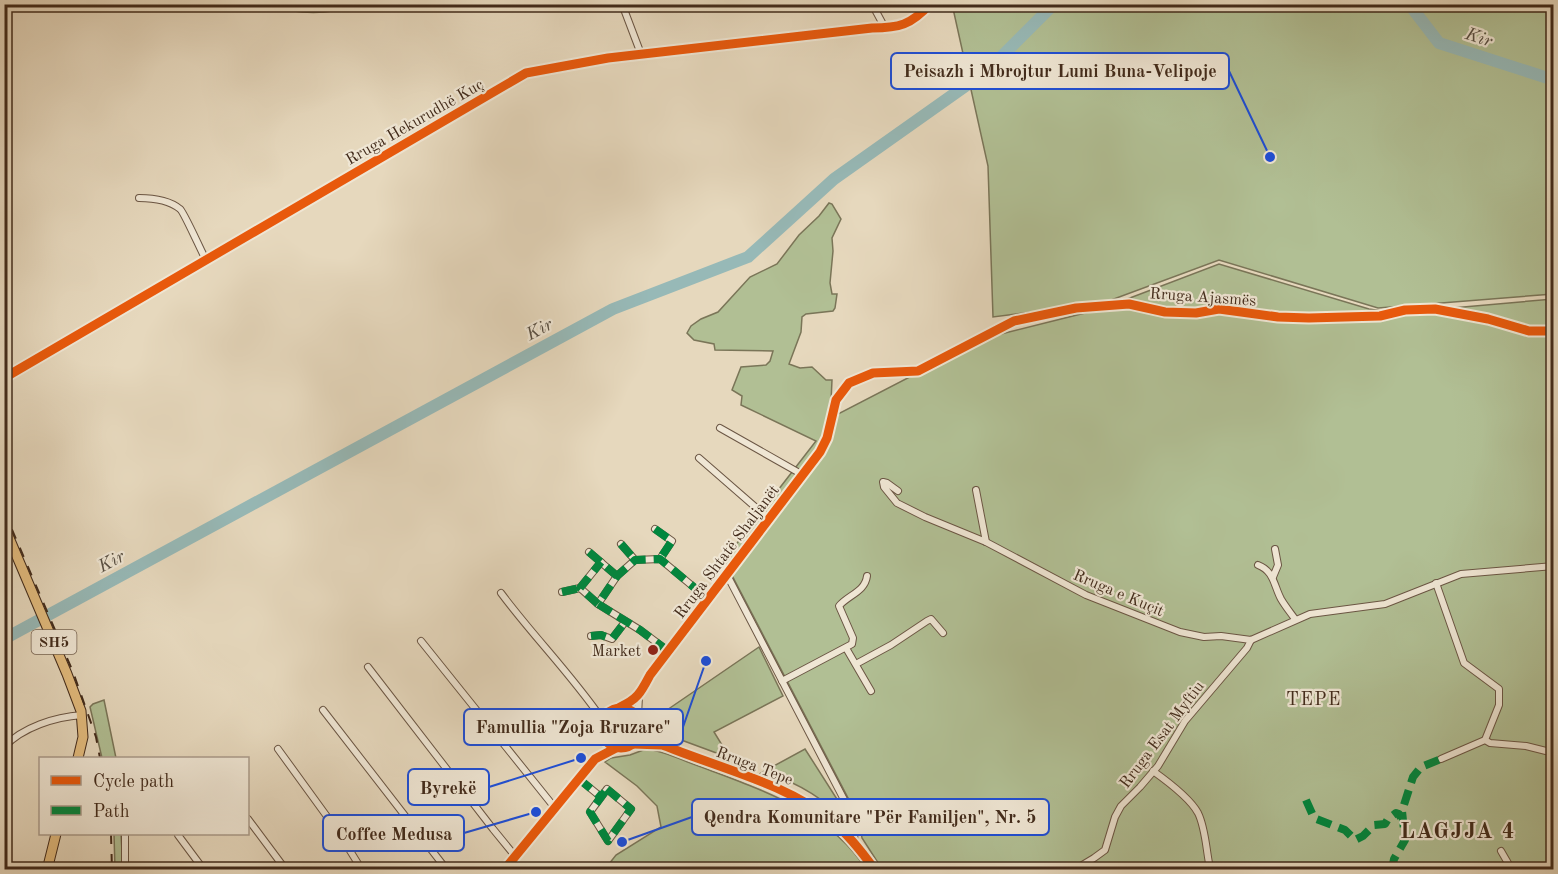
<svg xmlns="http://www.w3.org/2000/svg" width="1558" height="874" viewBox="0 0 1558 874" font-family="'Old Standard TT',serif">
  <style>
    .green { fill: #b1bf94; stroke: #7a7558; stroke-width: 1.5 }
    .lines { fill: none; stroke-linecap: round; stroke-linejoin: round }
    .river { stroke: #97b9b7; stroke-width: 12 }
    .minor-casing { stroke: #6b5644; stroke-width: 8 }
    .tertiary-casing { stroke: #6b5644; stroke-width: 10 }
    .secondary-casing { stroke: #422b1b; stroke-width: 11 }
    .primary-casing { stroke: #422b1b; stroke-width: 11 }
    .minor { stroke: #efe6d4; stroke-width: 6 }
    .tertiary { stroke: #efe6d4; stroke-width: 8 }
    .secondary { stroke: #efe6d4; stroke-width: 9 }
    .primary { stroke: #e3bc7e; stroke-width: 9 }
    .rail { stroke: #422b1b; stroke-width: 2; stroke-dasharray: 10 10; stroke-linecap: butt }
    .quiet { stroke: #00873e; stroke-width: 8; stroke-dasharray: 15 8; stroke-linecap: butt }
    .cycleway-casing { stroke: #efe6d4; stroke-width: 13 }
    .cycleway { stroke: #e8590c; stroke-width: 9 }
    .poi-dot { fill: #8f2418; stroke: #efe6d4; stroke-width: 2 }
    .labels { text-anchor: middle; stroke-width: 4.5; stroke-linejoin: round; paint-order: stroke }
    .shield { fill: #efe6d4; stroke: #766352; stroke-width: 1.5 }
    .shield-label { font-size: 15px; font-weight: bold; fill: #422b1b }
    .street-label { font-size: 16px; fill: #422b1b; stroke: #efe6d4 }
    .poi-label { font-size: 16px; fill: #422b1b; stroke: #efe6d4; text-anchor: end }
    .water-label { font-size: 18px; font-style: italic; fill: #574e42; stroke: #efe6d4 }
    .neighbourhood-label { font-size: 18px; letter-spacing: 1.5px; fill: #422b1b; stroke: #efe6d4 }
    .district-label { font-size: 22px; font-weight: bold; letter-spacing: 1.5px; fill: #422b1b; stroke: #efe6d4 }
    .leader { fill: none; stroke: #1d4ed8; stroke-width: 2 }
    .callout-dot { fill: #1d4ed8; stroke: #efe6d4; stroke-width: 2 }
    .callout { fill: #efe6d4; stroke: #1d4ed8; stroke-width: 2 }
    .callout-label { font-size: 18px; text-anchor: middle; font-weight: bold; fill: #422b1b }
  </style>
  <rect width="100%" height="100%" fill="#e6d8bd"/>
  <filter id="stains"><feTurbulence type="fractalNoise" baseFrequency=".00333" numOctaves="4"/><feColorMatrix values="0 0 0 0 .2 0 0 0 0 .09 0 0 0 0 .02 0 0 0 .5 -.17"/></filter>
  <radialGradient id="worn" r=".72"><stop offset=".6" stop-color="#630" stop-opacity="0"/><stop offset="1" stop-color="#630" stop-opacity=".3"/></radialGradient>
  <g class="green">
    <polygon points="952,4 1553,5 1553,294 1378,308 1219,260 1103,303 993,317 988,166"/>
    <path d="M267,5H359C329,15 298,15 267,5Z"/>
    <polygon points="829,203 832,204 841,219 832,238 833,251 830,283 832,294 837,294 835,308 833,311 806,314 802,317 801,332 789,364 800,368 812,367 826,380 832,380 831,402 825,429 836,415 985,338 1101,309 1219,264 1369,309 1395,313 1553,299 1553,869 882,869 862,838 859,819 724,560 816,441 741,405 742,396 732,390 741,367 766,365 770,361 773,351 715,350 714,344 694,340 687,333 691,326 701,319 718,312 750,277 777,264 799,235 819,216"/>
    <polygon points="759,647 783,696 714,732 730,758 657,731 648,723"/>
    <polygon points="104,700 116,758 102,758 90,707 93,704"/>
    <path d="M646,749C666,751 685,762 704,768C762,790 831,813 866,869H605L616,855L661,827L657,806L637,786L605,762L611,758L630,755Z"/>
    <path d="M805,749L842,807L843,817C820,797 793,778 761,773Z"/>
    <polygon points="114,834 121,834 123,869 115,869"/>
  </g>
  <g class="lines">
    <g class="river">
      <polyline points="1409,4 1439,43 1554,80"/>
      <polyline points="4,639 613,309 748,257 834,179 988,70 1054,4"/>
    </g>
    <defs>
      <g id="minor">
        <polyline points="622,4 641,54"/>
        <polyline points="872,4 885,28"/>
        <path d="M139,198C151,198 169,200 180,209C184,212 201,251 206,260"/>
        <polyline points="720,428 803,475"/>
        <polyline points="699,458 769,519"/>
        <polyline points="976,490 986,542"/>
        <polyline points="898,491 887,483 883,482 884,487 897,503 925,517 986,542 1086,595 1180,632 1204,637 1221,636 1251,640"/>
        <polyline points="655,529 672,541 660,559"/>
        <polyline points="621,544 635,560"/>
        <polyline points="589,552 617,576"/>
        <polyline points="4,555 16,552"/>
        <path d="M1258,565C1274,571 1274,586 1281,599C1285,606 1290,612 1295,619"/>
        <polyline points="727,575 852,815 855,827 854,841"/>
        <polyline points="1273,577 1278,565 1275,549"/>
        <polyline points="1436,583 1464,663 1499,689 1499,705 1485,740"/>
        <polyline points="562,592 580,588"/>
        <path d="M501,593C533,636 571,674 602,719"/>
        <polyline points="598,604 580,588 601,562"/>
        <polyline points="591,636 601,635 612,639 625,622"/>
        <polyline points="1251,640 1310,614 1385,604 1461,574 1554,566"/>
        <polyline points="421,641 555,808"/>
        <polyline points="846,648 871,691"/>
        <polyline points="668,651 640,630 598,604 617,576 635,560 660,559 708,599"/>
        <polyline points="856,664 891,645 927,621 931,619 943,633"/>
        <polyline points="368,667 493,829 515,856"/>
        <path d="M782,681L852,644L853,638L839,606C848,595 865,592 867,576"/>
        <path d="M620,707C638,699 641,692 650,675L820,452L827,438L836,400L849,383L873,373L918,371L1014,321L1076,308L1129,304L1165,312L1196,313L1219,309L1278,317L1309,318L1380,316L1405,310L1435,309L1488,319L1529,331H1554"/>
        <polyline points="323,710 447,870"/>
        <polyline points="638,716 639,696"/>
        <path d="M4,747C23,727 55,717 82,715"/>
        <polyline points="278,749 339,833 362,870"/>
        <polyline points="1441,759 1485,740 1490,743 1526,746 1554,753"/>
        <path d="M1153,771C1167,781 1190,798 1198,813C1205,827 1206,847 1209,863"/>
        <polyline points="579,779 601,797"/>
        <polygon points="607,789 631,809 608,841 590,812"/>
        <polyline points="248,819 286,870"/>
        <polyline points="125,834 125,870"/>
        <polyline points="178,835 204,870"/>
        <polyline points="1501,851 1512,870"/>
        <polyline points="1074,870 1094,858 1105,850 1115,817 1121,806 1140,787 1158,766 1185,721 1247,648 1251,640"/>
      </g>
      <path id="tertiary" d="M4,378L526,73L608,58L872,28C899,28 911,25 930,4"/>
      <g id="secondary">
        <circle cx="621" cy="728" r="20"/>
        <polyline points="641,723 662,745"/>
        <path d="M633,744L662,745L668,747C722,769 787,784 832,821C849,835 862,852 875,870"/>
        <polyline points="504,870 595,759 616,748"/>
      </g>
      <g id="primary">
        <polyline points="4,526 67,674 81,711 83,737 78,758"/>
        <polyline points="47,870 56,834"/>
      </g>
    </defs>
    <use href="#minor" class="minor-casing"/>
    <use href="#tertiary" class="tertiary-casing"/>
    <use href="#secondary" class="secondary-casing"/>
    <use href="#primary" class="primary-casing"/>
    <use href="#minor" class="minor"/>
    <use href="#tertiary" class="tertiary"/>
    <use href="#secondary" class="secondary"/>
    <use href="#primary" class="primary"/>
    <g class="rail">
      <polyline points="4,511 73,672 96,737 100,758"/>
      <polyline points="111,834 112,870"/>
    </g>
    <g class="quiet">
      <polyline points="557,6 560,4"/>
      <polyline points="655,529 672,541 660,559"/>
      <polyline points="621,544 635,560"/>
      <polyline points="589,552 617,576"/>
      <polyline points="562,592 580,588"/>
      <polyline points="598,604 580,588 601,562"/>
      <polyline points="591,636 601,635 612,639 625,622"/>
      <polyline points="668,651 640,630 598,604 617,576 635,560 660,559 708,599"/>
      <polyline points="579,779 601,797"/>
      <polygon points="607,789 631,809 608,841 590,812"/>
      <polyline points="1306,800 1314,818 1345,830 1355,840 1363,836 1374,825 1385,824 1388,819 1396,813 1399,814 1401,818"/>
      <polyline points="1392,870 1394,859 1405,840 1402,811 1413,777 1421,767 1441,759"/>
    </g>
    <defs>
      <g id="cycleway">
        <path d="M4,378L526,73L608,58L872,28C899,28 911,25 930,4"/>
        <path d="M620,707C638,699 641,692 650,675L820,452L827,438L836,400L849,383L873,373L918,371L1014,321L1076,308L1129,304L1165,312L1196,313L1219,309L1278,317L1309,318L1380,316L1405,310L1435,309L1488,319L1529,331H1554"/>
        <circle cx="621" cy="728" r="20"/>
        <path d="M633,744L662,745L668,747C722,769 787,784 832,821C849,835 862,852 875,870"/>
        <polyline points="504,870 595,759 616,748"/>
      </g>
    </defs>
    <use href="#cycleway" class="cycleway-casing"/>
    <use href="#cycleway" class="cycleway"/>
  </g>
  <circle class="poi-dot" cx="653" cy="650" r="6"/>
  <g class="labels">
    <rect class="shield" x="31.5" y="630" width="45" height="24" rx="4.5"/>
    <g class="shield-label">
      <text x="54" y="647">SH5</text>
    </g>
    <g class="street-label">
      <text transform="translate(414 121) rotate(-30)" y="6">Rruga Hekurudhë Kuç</text>
      <text transform="translate(1203 296) rotate(4)" y="6">Rruga Ajasmës</text>
      <text transform="translate(726 551) rotate(-53)" y="6">Rruga Shtatë Shaljanët</text>
      <text transform="translate(1119 592) rotate(23)" y="6">Rruga e Kuçit</text>
      <text transform="translate(1161 734) rotate(-53)" y="6">Rruga Esat Myftiu</text>
      <text transform="translate(755 765) rotate(21)" y="6">Rruga Tepe</text>
    </g>
    <g class="poi-label">
      <text x="641" y="656">Market</text>
    </g>
    <g class="water-label">
      <text transform="translate(1479 37) rotate(18)" y="6">Kir</text>
      <text transform="translate(539 329) rotate(-28)" y="6">Kir</text>
      <text transform="translate(111 561) rotate(-28)" y="6">Kir</text>
    </g>
    <g class="neighbourhood-label">
      <text x="1314" y="705">TEPE</text>
    </g>
    <g class="district-label">
      <text x="1458" y="838">LAGJJA 4</text>
    </g>
  </g>
  <path class="leader" d="M1270 157L1229 71M706 661L683 727M581 758L489 787M622 842L692 817M536 812L464 833"/>
  <g class="callout-dot">
    <circle cx="1270" cy="157" r="6"/>
    <circle cx="706" cy="661" r="6"/>
    <circle cx="581" cy="758" r="6"/>
    <circle cx="622" cy="842" r="6"/>
    <circle cx="536" cy="812" r="6"/>
  </g>
  <g class="callout">
    <rect x="891" y="53" width="338" height="36" rx="6"/>
    <rect x="464" y="709" width="219" height="36" rx="6"/>
    <rect x="408" y="769" width="81" height="36" rx="6"/>
    <rect x="692" y="799" width="357" height="36" rx="6"/>
    <rect x="323" y="815" width="141" height="36" rx="6"/>
  </g>
  <g class="callout-label">
    <text x="1060" y="77">Peisazh i Mbrojtur Lumi Buna-Velipoje</text>
    <text x="573" y="733">Famullia "Zoja Rruzare"</text>
    <text x="448" y="794">Byrekë</text>
    <text x="870" y="823">Qendra Komunitare "Për Familjen", Nr. 5</text>
    <text x="394" y="840">Coffee Medusa</text>
  </g>
  <rect width="1558" height="874" fill="none" stroke="#e6d8bd" stroke-width="24"/>
  <rect x="6" y="6" width="1546" height="862" fill="none" stroke="#422b1b" stroke-width="3"/>
  <rect x="12" y="12" width="1534" height="850" fill="none" stroke="#422b1b" stroke-width="1.5"/>
  <rect x="39" y="757" width="210" height="78" fill="#efe6d4" stroke="#aa9b8a" stroke-width="1.5"/>
  <rect x="51" y="776" width="30" height="9" fill="#e8590c" stroke="#aa9b8a" stroke-width="1.5"/>
  <text x="93" y="787" font-size="18" fill="#422b1b">Cycle path</text>
  <rect x="51" y="806" width="30" height="9" fill="#00873e" stroke="#aa9b8a" stroke-width="1.5"/>
  <text x="93" y="817" font-size="18" fill="#422b1b">Path</text>
  <rect width="100%" height="100%" filter="url(#stains)"/>
  <rect width="100%" height="100%" fill="url(#worn)"/>
</svg>
